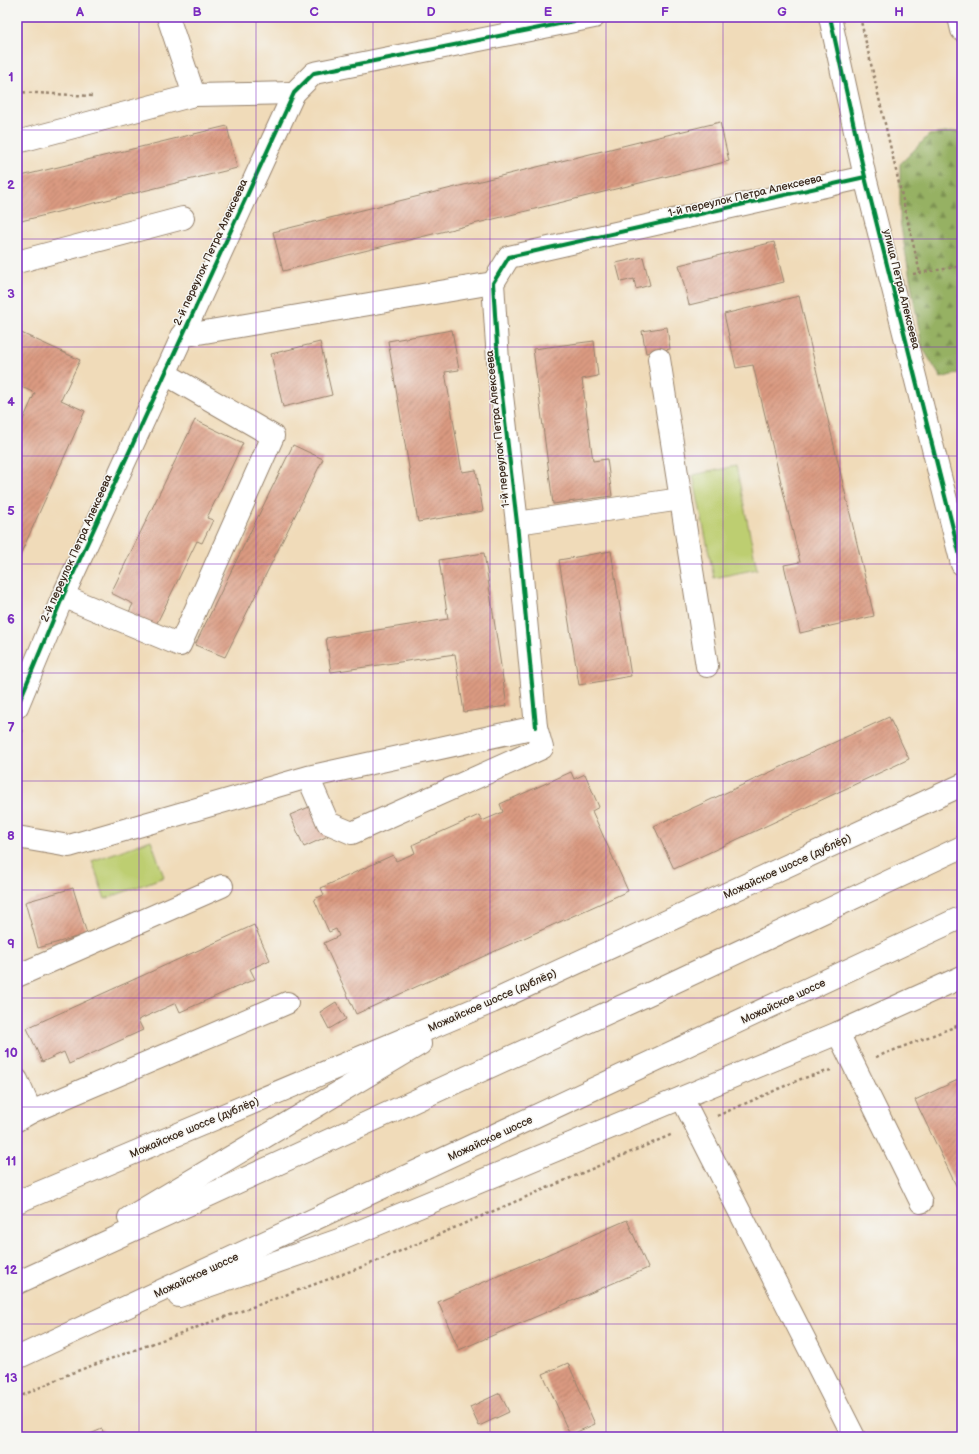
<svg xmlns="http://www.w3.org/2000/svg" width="979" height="1454" viewBox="0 0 979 1454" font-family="'Balsamiq Sans',sans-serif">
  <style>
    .green { fill: #bdce71; stroke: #7c7c48 }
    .forest { fill: url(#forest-firs); stroke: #686e40 }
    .building { fill: url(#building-hatch) }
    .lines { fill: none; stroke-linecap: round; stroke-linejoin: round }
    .minor-casing { stroke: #96826c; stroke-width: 24 }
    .major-casing { stroke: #96826c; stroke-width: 24 }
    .path { stroke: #96826c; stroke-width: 2.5; stroke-dasharray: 3 3; stroke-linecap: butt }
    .minor { stroke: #fff; stroke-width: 22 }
    .major { stroke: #fff; stroke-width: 22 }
    .cycleway-casing { stroke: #f6f6f2; stroke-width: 6 }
    .cycleway { stroke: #00873e; stroke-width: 4 }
    .grid { fill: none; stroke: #7b2cbf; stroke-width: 1; stroke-opacity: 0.55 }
    .labels { text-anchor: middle; stroke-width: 3; stroke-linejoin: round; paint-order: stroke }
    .street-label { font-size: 11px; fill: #3b2a1e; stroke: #f6f6f2 }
    .neatline { fill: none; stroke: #7b2cbf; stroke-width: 1.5 }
    .grid-label { font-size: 13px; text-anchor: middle; font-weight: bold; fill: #7b2cbf }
  </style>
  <defs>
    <pattern id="forest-firs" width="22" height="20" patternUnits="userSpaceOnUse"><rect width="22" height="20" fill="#96b163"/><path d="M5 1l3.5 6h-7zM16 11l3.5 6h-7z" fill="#7c9051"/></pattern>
    <pattern id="building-hatch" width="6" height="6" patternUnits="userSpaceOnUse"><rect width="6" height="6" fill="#da9a81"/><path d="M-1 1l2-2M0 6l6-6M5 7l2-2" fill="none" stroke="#b27e69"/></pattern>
  </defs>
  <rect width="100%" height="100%" fill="#f6f6f2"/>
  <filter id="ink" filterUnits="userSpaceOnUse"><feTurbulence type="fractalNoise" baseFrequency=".025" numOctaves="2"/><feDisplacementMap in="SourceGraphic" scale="8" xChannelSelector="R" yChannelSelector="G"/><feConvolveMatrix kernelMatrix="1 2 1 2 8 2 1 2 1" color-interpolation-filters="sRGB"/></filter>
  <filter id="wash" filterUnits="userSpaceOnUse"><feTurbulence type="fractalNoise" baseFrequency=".012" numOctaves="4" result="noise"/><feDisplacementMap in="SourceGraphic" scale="16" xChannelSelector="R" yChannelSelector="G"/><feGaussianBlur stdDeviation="0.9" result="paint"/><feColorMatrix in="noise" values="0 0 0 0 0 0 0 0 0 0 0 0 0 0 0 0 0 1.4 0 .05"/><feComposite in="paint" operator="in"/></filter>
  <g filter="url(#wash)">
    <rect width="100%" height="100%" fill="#f0dbb9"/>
    <g class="green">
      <polygon points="736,466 757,569 714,578 693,475"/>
      <polygon points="151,840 164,877 105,899 92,861"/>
    </g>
    <polygon class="forest" points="962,131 962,372 941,378 922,347 900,221 900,164 929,135"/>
    <g id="blocks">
      <g class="building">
        <polygon points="720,122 729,161 283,271 273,232"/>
        <polygon points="227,126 237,168 17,222 17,177"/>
        <polygon points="774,242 784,282 689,305 679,265"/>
        <polygon points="643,257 650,285 636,289 634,279 621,282 616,263"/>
        <polygon points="799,296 874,616 800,633 784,565 800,562 753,365 736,368 724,314"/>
        <polygon points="667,327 670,349 646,353 642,331"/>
        <polygon points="452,330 459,370 445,372 462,472 476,470 483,511 418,522 388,341"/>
        <polygon points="17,331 80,360 61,400 85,411 17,562 17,433 35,393 17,385"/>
        <polygon points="594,341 598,376 582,379 593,461 607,459 612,496 553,504 533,349"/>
        <polygon points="320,342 332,395 283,407 271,354"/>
        <polygon points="195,420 243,443 207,518 213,520 202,543 197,541 155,627 128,614 133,604 111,593"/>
        <polygon points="293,445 323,459 225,657 195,645"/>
        <polygon points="611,551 631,676 579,685 559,560"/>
        <polygon points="484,553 507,706 464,712 455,654 331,672 326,638 448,619 439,560"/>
        <polygon points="889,717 909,759 674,869 654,826"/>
        <polygon points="571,772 574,779 585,774 599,807 592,811 628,891 356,1014 324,943 339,936 336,929 329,932 314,899 324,895 321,888 393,855 396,861 415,853 412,845 479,815 482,821 503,812 500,804"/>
        <polygon points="314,805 328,836 304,847 290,815"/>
        <polygon points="73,888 87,934 38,948 25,902"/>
        <polygon points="254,925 270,960 250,969 255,979 180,1012 176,1003 138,1020 143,1030 69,1064 64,1052 42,1062 27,1028"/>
        <polygon points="336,1002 346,1019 329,1029 320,1012"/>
        <polygon points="962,1078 962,1198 915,1100"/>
        <polygon points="627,1220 648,1268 459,1350 438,1302"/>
        <polygon points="568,1363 595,1424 570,1435 543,1374"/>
        <polygon points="500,1393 509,1412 479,1426 470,1407"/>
        <polygon points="102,1429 105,1437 83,1437"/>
      </g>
    </g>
  </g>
  <g filter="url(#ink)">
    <use href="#blocks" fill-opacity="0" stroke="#96826c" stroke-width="1"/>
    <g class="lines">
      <defs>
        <g id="minor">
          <polyline points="830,17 865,177 962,564"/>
          <polyline points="959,17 962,30"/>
          <polyline points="194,95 294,93"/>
          <polyline points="17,142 194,95 168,17"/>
          <polyline points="17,262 183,218"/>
          <polyline points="181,336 493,283"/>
          <polyline points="659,359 707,666"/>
          <polyline points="517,523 681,499"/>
          <polyline points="63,596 180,645 273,436 164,373"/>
          <polyline points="17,707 63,596 294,93 314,73 594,17"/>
          <polyline points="536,727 517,523 498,361 493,283 509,257 865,177"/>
          <polyline points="17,837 69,846 308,777 328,823 352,833 542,748 536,727 308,777"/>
          <polyline points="17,976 222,886"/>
          <polyline points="838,1033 921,1202"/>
          <polyline points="17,1080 31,1112"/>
          <polyline points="682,1098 854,1437"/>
          <polyline points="17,1120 31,1112 287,1003"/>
        </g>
        <g id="major">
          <polyline points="17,1202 492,1002 962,785"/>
          <polyline points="129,1218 420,1044"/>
          <polyline points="17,1283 653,992 962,847"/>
          <polyline points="179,1296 339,1240 838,1033 962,977"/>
          <polyline points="17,1358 962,917"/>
        </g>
      </defs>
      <use href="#minor" class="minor-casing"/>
      <use href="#major" class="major-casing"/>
      <g class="path">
        <polyline points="860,17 920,273"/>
        <polyline points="17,92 92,96"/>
        <polyline points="913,274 962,266"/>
        <polyline points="17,744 23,729"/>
        <polyline points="876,1057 962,1024"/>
        <polyline points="717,1116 801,1079 831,1070"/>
        <polyline points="17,1398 69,1374 370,1264 673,1134"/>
      </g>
      <use href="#minor" class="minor"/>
      <use href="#major" class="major"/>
      <defs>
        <g id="cycleway">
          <polyline points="830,17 865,177 962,564"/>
          <polyline points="17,707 63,596 294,93 314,73 594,17"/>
          <polyline points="536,727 517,523 498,361 493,283 509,257 865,177"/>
        </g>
      </defs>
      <use href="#cycleway" class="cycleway-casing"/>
      <use href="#cycleway" class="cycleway"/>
    </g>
  </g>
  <path class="grid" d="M139,17V1437M256,17V1437M373,17V1437M490,17V1437M606,17V1437M723,17V1437M840,17V1437M17,130H962M17,239H962M17,347H962M17,456H962M17,564H962M17,673H962M17,781H962M17,890H962M17,998H962M17,1107H962M17,1215H962M17,1324H962"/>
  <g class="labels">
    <g class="street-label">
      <text transform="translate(745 195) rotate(-13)" y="4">1-й переулок Петра Алексеева</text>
      <text transform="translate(210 252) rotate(-65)" y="4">2-й переулок Петра Алексеева</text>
      <text transform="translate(902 289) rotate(76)" y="4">улица Петра Алексеева</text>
      <text transform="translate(497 429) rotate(-96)" y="4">1-й переулок Петра Алексеева</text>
      <text transform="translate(76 548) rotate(-66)" y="4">2-й переулок Петра Алексеева</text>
      <text transform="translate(787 866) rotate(-25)" y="4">Можайское шоссе (дублёр)</text>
      <text transform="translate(492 1000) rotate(-24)" y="4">Можайское шоссе (дублёр)</text>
      <text transform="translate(783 1001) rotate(-25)" y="4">Можайское шоссе</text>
      <text transform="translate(194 1127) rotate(-23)" y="4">Можайское шоссе (дублёр)</text>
      <text transform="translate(490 1138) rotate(-25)" y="4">Можайское шоссе</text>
      <text transform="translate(196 1275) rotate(-25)" y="4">Можайское шоссе</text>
    </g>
  </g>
  <rect width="979" height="1454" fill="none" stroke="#f6f6f2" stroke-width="44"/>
  <rect x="22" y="22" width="935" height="1410" class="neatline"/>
  <g class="grid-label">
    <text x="80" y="16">A</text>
    <text x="197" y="16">B</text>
    <text x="314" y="16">C</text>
    <text x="431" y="16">D</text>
    <text x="548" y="16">E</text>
    <text x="665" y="16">F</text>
    <text x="782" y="16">G</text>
    <text x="899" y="16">H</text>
    <text x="11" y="81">1</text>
    <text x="11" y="189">2</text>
    <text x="11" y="298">3</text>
    <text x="11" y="406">4</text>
    <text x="11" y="515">5</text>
    <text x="11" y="623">6</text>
    <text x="11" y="732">7</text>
    <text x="11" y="840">8</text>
    <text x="11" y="948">9</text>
    <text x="11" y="1057">10</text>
    <text x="11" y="1165">11</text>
    <text x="11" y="1274">12</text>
    <text x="11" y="1382">13</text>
  </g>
</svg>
